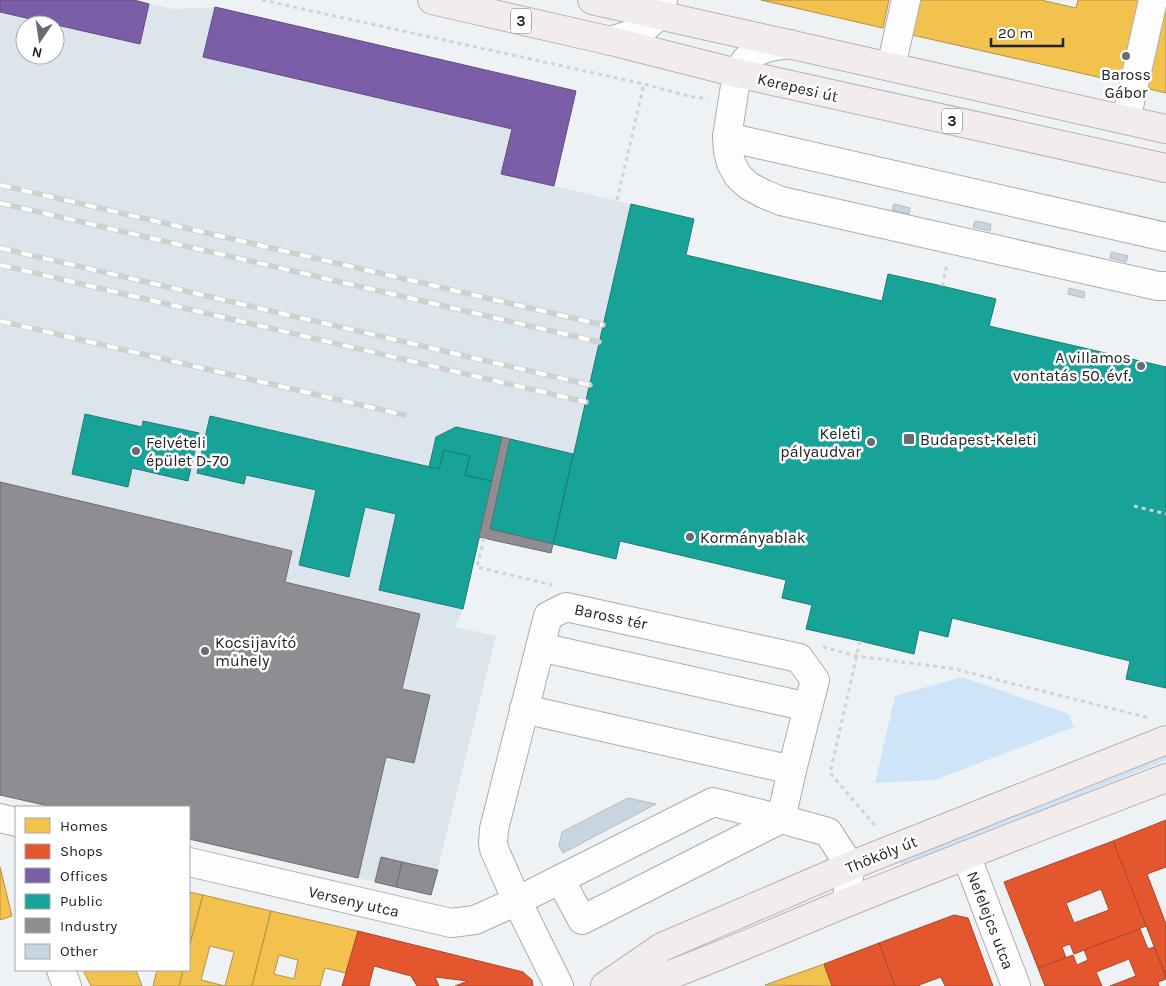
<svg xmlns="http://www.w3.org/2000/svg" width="1166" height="986" viewBox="0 0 1166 986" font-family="Karla,sans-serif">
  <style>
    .built { fill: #dde5ec; fill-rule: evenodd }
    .green { fill: #cee4f8 }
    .homes { fill: #f2c14e; stroke: #b39242; fill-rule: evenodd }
    .shops { fill: #e4572e; stroke: #aa472b; fill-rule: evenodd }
    .offices { fill: #7b5ea7; stroke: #604c80 }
    .public { fill: #17a398; stroke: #1a7d76 }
    .industry { fill: #8d8d92; stroke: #6d6d71 }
    .building { fill: #c8d5e0; stroke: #b9bcbd }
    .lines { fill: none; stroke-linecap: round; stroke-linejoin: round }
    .minor-casing { stroke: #aaadaf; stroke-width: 30 }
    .major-casing { stroke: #bbb0b3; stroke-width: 30 }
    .path { stroke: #d1d2d3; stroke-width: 3; stroke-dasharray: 4 4; stroke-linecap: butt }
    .minor { stroke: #fdfdfe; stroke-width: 28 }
    .major { stroke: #f2eced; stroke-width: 28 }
    .rail-casing { stroke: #cfd0d0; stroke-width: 5.5 }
    .rail { stroke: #fff; stroke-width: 4; stroke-dasharray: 11; stroke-linecap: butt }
    .poi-dot { fill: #696b6e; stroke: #fff; stroke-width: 2 }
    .labels { text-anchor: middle; stroke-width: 5; stroke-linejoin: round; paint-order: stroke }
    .shield { fill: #fff; stroke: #646566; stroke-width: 1 }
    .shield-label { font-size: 15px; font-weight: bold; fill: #212325 }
    .poi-label { font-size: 16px; fill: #212325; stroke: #fff; text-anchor: start }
    .street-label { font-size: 16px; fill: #212325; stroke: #fff }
  </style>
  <rect width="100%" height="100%" fill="#eff2f5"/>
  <path class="built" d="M0,0H134L173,9L215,7L576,91L554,186L694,219L686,255L882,301L888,274L942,286L996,299L990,326L1166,367V688L1126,679L1130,660L952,619L948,637L919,630L914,654L860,641L806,629L812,605L782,598L786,580L620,541L616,559L490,530L479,537L461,615L457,622L456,627L496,636L431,895L189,839V807H53L0,795ZM25,25H55V55H25Z"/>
  <g class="green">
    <polygon points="962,677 1069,714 1074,727 935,780 875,783 895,696"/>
    <polygon points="1166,753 1166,760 902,867 900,861"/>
  </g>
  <g class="homes">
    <polygon points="761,0 889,0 883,28"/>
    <polygon points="920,0 1041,0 1076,8 1078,0 1139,0 1120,82 912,35"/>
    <polygon points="1166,0 1166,93 1145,88"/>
    <polygon points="0,867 12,916 0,920"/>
    <polygon points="189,892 203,895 189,948"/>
    <path d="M203,895L271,911L252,986H179L183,970H189V948ZM210,946L234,952L225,986L201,980Z"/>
    <path d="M271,911L358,931L346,973L325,968L320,986H252ZM279,955L298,960L294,979L274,974Z"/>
    <polygon points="824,964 832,986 765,985"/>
    <polygon points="90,970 136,970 142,986 91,986 84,972"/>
    <polygon points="157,970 183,970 179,986 153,986"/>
  </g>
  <g class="shops">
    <polygon points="1166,820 1166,867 1147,874 1166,924 1166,977 1113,841"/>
    <path d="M1113,841L1146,926L1074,954L1070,944L1062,947L1066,958L1038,968L1004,882ZM1101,889L1109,910L1074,923L1066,903Z"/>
    <polygon points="954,915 968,918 993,986 945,986 941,977 919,985 920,986 895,986 879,943"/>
    <polygon points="1140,929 1148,949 1154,947 1166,977 1166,979 1158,982 1159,986 1110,986 1136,976 1129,959 1096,972 1102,986 1045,986 1038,968 1073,955 1077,965 1088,960 1084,950"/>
    <polygon points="358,931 523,972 532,980 533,986 455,986 468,981 435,977 439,986 417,986 411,976 374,966 369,986 342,986"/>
    <polygon points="879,943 895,986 832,986 824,964"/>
  </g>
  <g class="offices">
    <polygon points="0,0 134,0 149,4 140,44 0,12"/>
    <polygon points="215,7 576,91 554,186 501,174 512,129 203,57"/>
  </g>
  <g class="public">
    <polygon points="631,204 694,219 686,255 882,301 888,274 942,286 996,299 989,326 1166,367 1166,688 1126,679 1130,661 952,618 948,637 919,630 914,654 860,641 806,629 812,605 782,598 786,580 620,541 616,559 553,544"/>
    <polygon points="85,414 142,427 143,421 199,433 188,481 132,468 128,487 72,474"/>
    <polygon points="210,416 439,469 444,450 470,456 465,475 492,481 463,609 379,590 396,514 365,507 349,577 299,565 316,490 246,475 244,484 197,473"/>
    <polygon points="456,427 502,437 492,481 465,475 470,456 444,450 439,469 429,467 436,437"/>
    <polygon points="510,439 573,454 553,544 490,529"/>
  </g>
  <g class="industry">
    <polygon points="502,437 510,439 490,529 553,544 551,553 479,537"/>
    <polygon points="0,482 292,551 285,582 420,614 402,689 430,695 414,763 386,757 358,878 189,839 189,807 53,807 0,795"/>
    <polygon points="381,857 402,862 396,887 375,882"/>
    <polygon points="402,862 438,870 431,895 396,887"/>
  </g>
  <g class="building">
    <polygon points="894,204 910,208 909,214 892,210"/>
    <polygon points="975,221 991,224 990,231 973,227"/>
    <polygon points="1111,252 1128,256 1126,262 1110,258"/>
    <polygon points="1069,288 1085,292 1084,298 1068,294"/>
    <polygon points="628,798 656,804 563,853 559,846 562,832"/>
  </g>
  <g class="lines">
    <defs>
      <g id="minor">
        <polyline points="611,41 641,31 659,15 663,0"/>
        <polyline points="790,44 770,47 755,52 745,61 737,73 727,137 728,151 731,163 738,176 749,186 764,194 781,201 1158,286 1166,286"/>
        <polyline points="891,67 906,0"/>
        <polyline points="1126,120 1153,0"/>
        <polyline points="727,137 1166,237"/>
        <polyline points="540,647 808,707"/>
        <polyline points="524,709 792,770"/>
        <polyline points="0,818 16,822"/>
        <polyline points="966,855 1016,986"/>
        <polyline points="189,862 451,923 475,920 517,901 713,802 781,819 828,832 850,866 847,902"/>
        <polyline points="61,970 67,986"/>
        <polyline points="559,986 517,901 494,849 493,843 494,829 548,616 566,607 799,658 815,680 792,770 781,819 582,920 560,879"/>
      </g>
      <g id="major">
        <polyline points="432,0 611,41 737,73 1166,168"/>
        <polyline points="592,0 1166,129"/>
        <polyline points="605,986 662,947 850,866 1166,740"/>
        <path d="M639,986C709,962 777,931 846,903C952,860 1059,819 1166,778"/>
      </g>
    </defs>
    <use href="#minor" class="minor-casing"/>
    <use href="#major" class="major-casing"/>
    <g class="path">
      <polyline points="262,0 644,84 688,96 708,99"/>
      <polyline points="617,200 644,84"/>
      <polyline points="942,286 947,265"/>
      <polyline points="1134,506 1166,514"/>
      <polyline points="484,538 477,567 552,585"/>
      <polyline points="860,641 830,773 877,828"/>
      <polyline points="823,647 857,656 955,669 1149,718"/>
    </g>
    <use href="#minor" class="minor"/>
    <use href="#major" class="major"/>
    <defs>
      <g id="rail">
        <polyline points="0,185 603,325"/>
        <polyline points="0,203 599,342"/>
        <polyline points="0,248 590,385"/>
        <polyline points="0,265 586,402"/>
        <polyline points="0,321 404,415"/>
      </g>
    </defs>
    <use href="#rail" class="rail-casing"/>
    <use href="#rail" class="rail"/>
  </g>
  <g class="poi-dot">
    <circle cx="1126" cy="56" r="5"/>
    <circle cx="1141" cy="366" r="5"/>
    <rect x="903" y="433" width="12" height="12" rx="2.5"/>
    <circle cx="871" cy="442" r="5"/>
    <circle cx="136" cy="451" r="5"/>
    <circle cx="690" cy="537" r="5"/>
    <circle cx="205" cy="651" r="5"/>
  </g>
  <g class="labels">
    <g class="shield">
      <rect x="511" y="8.5" width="20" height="25" rx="4"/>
      <rect x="942" y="108.5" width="20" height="25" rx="4"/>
    </g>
    <g class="shield-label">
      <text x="521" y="26">3</text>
      <text x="952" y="126">3</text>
    </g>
    <g class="poi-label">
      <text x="1126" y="80" text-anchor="middle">Baross<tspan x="1126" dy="18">Gábor</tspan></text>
      <text x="1131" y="363" text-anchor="end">A villamos<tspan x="1131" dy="18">vontatás 50. évf.</tspan></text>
      <text x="861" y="439" text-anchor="end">Keleti<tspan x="861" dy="18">pályaudvar</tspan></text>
      <text x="920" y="445">Budapest-Keleti</text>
      <text x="146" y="448">Felvételi<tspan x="146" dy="18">épület D-70</tspan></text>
      <text x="700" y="543">Kormányablak</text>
      <text x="215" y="648">Kocsijavító<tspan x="215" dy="18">műhely</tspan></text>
    </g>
    <g class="street-label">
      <text transform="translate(798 87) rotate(13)" y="6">Kerepesi út</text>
      <text transform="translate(611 616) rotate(12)" y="6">Baross tér</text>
      <text transform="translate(881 854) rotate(-22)" y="6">Thököly út</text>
      <text transform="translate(354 901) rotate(13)" y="6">Verseny utca</text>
      <text transform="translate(991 920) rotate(69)" y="6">Nefelejcs utca</text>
    </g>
  </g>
  <rect x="15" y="806" width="175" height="165" fill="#ffffff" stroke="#a6a7a8"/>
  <rect x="25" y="818" width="25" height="15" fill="#f2c14e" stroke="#a6a7a8"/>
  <text x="60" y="831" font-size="15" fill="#212325">Homes</text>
  <rect x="25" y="844" width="25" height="15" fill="#e4572e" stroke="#a6a7a8"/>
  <text x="60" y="856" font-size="15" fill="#212325">Shops</text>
  <rect x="25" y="868" width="25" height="15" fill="#7b5ea7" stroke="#a6a7a8"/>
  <text x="60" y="881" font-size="15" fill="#212325">Offices</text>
  <rect x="25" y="894" width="25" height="15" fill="#17a398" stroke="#a6a7a8"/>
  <text x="60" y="906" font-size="15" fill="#212325">Public</text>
  <rect x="25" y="918" width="25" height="15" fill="#8d8d92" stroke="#a6a7a8"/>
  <text x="60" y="931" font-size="15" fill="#212325">Industry</text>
  <rect x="25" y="944" width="25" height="15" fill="#c8d5e0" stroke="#a6a7a8"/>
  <text x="60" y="956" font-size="15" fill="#212325">Other</text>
  <g transform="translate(40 40) rotate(193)"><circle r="24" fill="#ffffff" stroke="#a6a7a8"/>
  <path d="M0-4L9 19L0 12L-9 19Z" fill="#696b6e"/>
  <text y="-8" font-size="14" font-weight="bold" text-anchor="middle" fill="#212325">N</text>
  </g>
  <path d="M991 38v8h72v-8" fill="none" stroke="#212325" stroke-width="2.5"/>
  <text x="998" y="38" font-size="15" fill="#212325" stroke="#ffffff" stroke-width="4" paint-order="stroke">20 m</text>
</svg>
